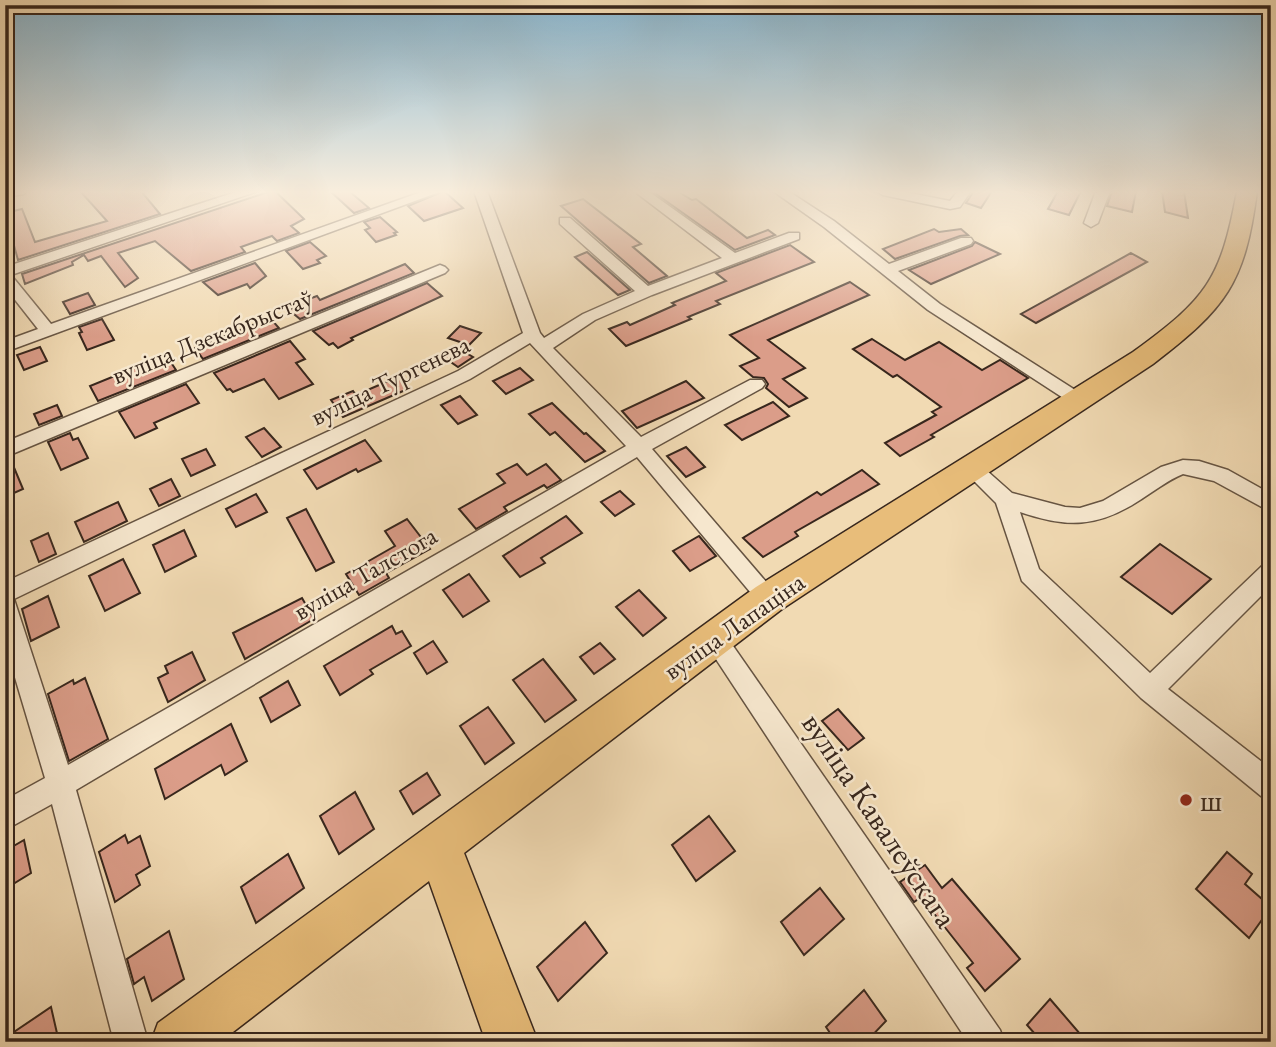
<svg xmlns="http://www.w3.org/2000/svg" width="1276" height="1047" viewBox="0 0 1276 1047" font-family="'EB Garamond',serif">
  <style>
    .building { fill: #db9d89; stroke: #38271d; stroke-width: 2 }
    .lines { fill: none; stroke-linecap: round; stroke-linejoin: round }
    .minor-casing { stroke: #665442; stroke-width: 3 }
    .primary-casing { stroke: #38271d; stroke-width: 3 }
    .minor { fill: #f6e7ce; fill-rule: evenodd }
    .primary { fill: #e8bd7a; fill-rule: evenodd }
    .poi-dot { fill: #8f2418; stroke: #f6e7ce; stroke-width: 2.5 }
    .labels { text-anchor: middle; stroke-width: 5; stroke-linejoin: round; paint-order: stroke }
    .street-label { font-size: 26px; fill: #38271d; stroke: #f6e7ce }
    .near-poi-label { font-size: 32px; fill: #38271d; stroke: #f6e7ce; text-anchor: start }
    .near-street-label { font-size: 32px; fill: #38271d; stroke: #f6e7ce }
  </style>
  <rect width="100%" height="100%" fill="#f1dab3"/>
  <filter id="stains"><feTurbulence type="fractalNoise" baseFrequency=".00286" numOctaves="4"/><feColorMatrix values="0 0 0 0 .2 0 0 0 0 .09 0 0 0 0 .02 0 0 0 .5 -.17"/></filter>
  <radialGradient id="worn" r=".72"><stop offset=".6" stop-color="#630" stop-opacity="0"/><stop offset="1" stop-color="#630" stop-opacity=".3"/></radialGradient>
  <g class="building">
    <polygon points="80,191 141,191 160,214 18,260 5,213 22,209 35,242 107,221"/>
    <polygon points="271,191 275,191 304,219 291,226 299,233 277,241 272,236 241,247 245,252 191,271 155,241 118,253 138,278 125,287 101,256 88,261 84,255 72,262 73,265 25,284 22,274"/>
    <polygon points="330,191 349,191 369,208 354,213"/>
    <polygon points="444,191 463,208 424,221 408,206"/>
    <polygon points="652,191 677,191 692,200 696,199 747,238 768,230 775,235 735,250"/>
    <polygon points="974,191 992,191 981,208 966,203"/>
    <polygon points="1058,191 1081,191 1069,215 1048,209"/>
    <polygon points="1112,191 1136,191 1132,212 1107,206"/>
    <polygon points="1162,191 1184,191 1188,218 1165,212"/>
    <polygon points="583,199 641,244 633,247 667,276 649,283 561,206"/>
    <polygon points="380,217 397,232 394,233 396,235 376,242 365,230 370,228 364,222"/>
    <polygon points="934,229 939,232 961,229 968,235 960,236 895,259 883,249"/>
    <polygon points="310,242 326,256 317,260 320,263 303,269 286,251"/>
    <polygon points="975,242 1000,254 931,284 909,270 972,246"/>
    <polygon points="790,245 814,262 716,301 720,304 688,317 691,319 626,346 609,329 627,322 630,325 675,305 672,303 726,281 716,273"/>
    <polygon points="587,252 630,290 618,295 575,257"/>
    <polygon points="1131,253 1147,262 1036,323 1021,314"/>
    <polygon points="255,263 266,276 250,288 247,284 218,295 203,282"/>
    <polygon points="405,264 414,273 300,319 289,310 300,305 298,303 317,296 320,300"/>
    <polygon points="850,282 869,295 768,340 805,368 783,379 807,398 789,407 766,388 768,384 764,378 753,377 740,366 759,358 730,335"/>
    <polygon points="427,283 442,296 351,338 353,340 338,348 333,343 329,345 313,331"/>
    <polygon points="88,293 95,305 70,314 63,302"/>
    <polygon points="270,318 279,328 203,359 195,348"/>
    <polygon points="102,319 114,340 87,350 79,333 82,332 79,327"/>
    <polygon points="460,326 481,333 469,345 448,338"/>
    <polygon points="872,339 905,360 939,342 982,370 1000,360 1028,378 931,435 934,437 900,456 885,443 936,415 932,412 941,407 897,375 893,377 853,349"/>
    <polygon points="290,341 305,359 296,363 313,384 279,399 264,379 233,392 230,389 227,390 214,373"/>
    <polygon points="40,347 47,361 24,370 17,355"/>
    <polygon points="456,347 473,357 458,367 442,356"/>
    <polygon points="166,355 176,370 98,401 90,386"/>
    <polygon points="520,368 533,380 506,394 493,381"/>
    <polygon points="400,376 410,388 343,417 331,400 353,391 356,395"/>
    <polygon points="686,381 704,398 637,428 622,411"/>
    <polygon points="186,384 199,403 154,423 157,428 135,438 119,412"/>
    <polygon points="460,396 477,415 458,424 441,405"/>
    <polygon points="773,402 789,416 742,440 725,425"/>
    <polygon points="552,403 584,434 586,433 605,451 585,462 555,432 550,435 529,414"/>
    <polygon points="57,405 62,416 39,425 34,414"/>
    <polygon points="264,428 281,447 262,457 246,437"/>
    <polygon points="70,433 73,440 78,438 88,458 61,470 48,442"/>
    <polygon points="365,440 381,461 358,472 356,469 317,489 304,470"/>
    <polygon points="686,447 705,467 686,477 667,456"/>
    <polygon points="206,449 215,465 191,476 182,459"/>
    <polygon points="10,458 23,489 5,497 5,459"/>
    <polygon points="517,464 527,475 546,464 561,480 547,488 544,485 504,507 507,511 476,529 459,509 505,483 497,474"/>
    <polygon points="862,470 879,484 795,532 798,536 763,557 743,538 817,492 821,495"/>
    <polygon points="171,479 180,496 159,506 150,489"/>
    <polygon points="620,491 634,504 615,516 601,502"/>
    <polygon points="256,494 267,512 236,527 226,509"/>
    <polygon points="118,502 127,521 84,542 75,522"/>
    <polygon points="306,509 334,562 316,571 287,518"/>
    <polygon points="566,516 582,533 541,558 545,563 520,577 503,556"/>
    <polygon points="407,519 430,549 386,573 389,578 359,595 346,574 395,546 385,531"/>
    <polygon points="184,530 196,556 165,572 153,545"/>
    <polygon points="48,533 56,554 39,562 31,541"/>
    <polygon points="699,536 716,556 690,571 673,551"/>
    <polygon points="1160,544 1211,579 1172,614 1121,577"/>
    <polygon points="123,559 140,593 105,611 89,576"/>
    <polygon points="469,574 489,601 463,617 443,590"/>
    <polygon points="639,590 666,618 643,636 616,607"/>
    <polygon points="48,596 59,627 31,641 22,609"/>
    <polygon points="302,598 314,619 245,659 233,633"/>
    <polygon points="392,626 396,634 402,631 411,646 370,670 373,674 340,695 324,666"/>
    <polygon points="433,641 447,662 427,674 414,653"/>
    <polygon points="600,643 615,659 594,674 580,657"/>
    <polygon points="192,652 205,680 168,702 158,678 168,673 165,666"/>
    <polygon points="543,659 576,700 545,722 513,680"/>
    <polygon points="85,678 108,739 69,761 48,694 73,680 74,684"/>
    <polygon points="288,681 300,705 271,722 260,698"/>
    <polygon points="488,707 514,743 485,764 460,726"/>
    <polygon points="838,709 864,738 848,750 822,721"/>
    <polygon points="231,724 247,761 225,775 221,765 165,799 155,769"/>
    <polygon points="427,773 440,795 413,814 400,791"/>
    <polygon points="355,792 374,829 339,854 320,816"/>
    <polygon points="709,816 735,851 696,881 672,845"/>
    <polygon points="125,835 128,843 140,836 150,866 136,875 140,885 115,902 99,852"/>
    <polygon points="24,840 31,873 5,889 5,851"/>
    <polygon points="1227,852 1252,874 1245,884 1271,907 1249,938 1196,889"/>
    <polygon points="288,854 304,888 256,923 241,887"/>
    <polygon points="925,865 942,888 952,879 1020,959 985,991 967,968 973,963 921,897 914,902 900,882"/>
    <polygon points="820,888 844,919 804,955 781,922"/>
    <polygon points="585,922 607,953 558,1001 537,967"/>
    <polygon points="169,931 184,979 152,1001 144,977 134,984 127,959"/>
    <polygon points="864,990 886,1021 866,1042 836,1042 826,1027"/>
    <polygon points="1050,999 1087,1042 1042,1042 1027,1025"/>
    <polygon points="51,1007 59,1042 5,1042 5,1038"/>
  </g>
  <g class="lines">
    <defs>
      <g id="minor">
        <polygon points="5,191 26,191 24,194 5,197"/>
        <polygon points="239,191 258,191 11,275 51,324 424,191 442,191 5,352 5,341 38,329 5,287 5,267"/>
        <path d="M474,191H487L540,333L544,338L583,314L635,291L560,224V218H570L648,286L722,258L634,191H648L735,253L789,233H799V239L652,295L595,320L553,348L641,437L750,380H762L765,384L762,388L652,449L780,598L777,605L769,608L761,605L637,457L76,790L148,1042H114L52,804L5,830V800L45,778L5,644V582L458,371L523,333ZM530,343L626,446L68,765L14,599L470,379Z"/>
        <polygon points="773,191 788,191 834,221 889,264 961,238 971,238 973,241 971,244 898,271 940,304 1083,395 1086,399 1083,403 1071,403 928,310 824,227"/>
        <polygon points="876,191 900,191 950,201 958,191 971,191 960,207 950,209 883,195"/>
        <polygon points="1096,191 1110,191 1098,223 1091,227 1084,223"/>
        <polygon points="440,265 445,267 448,270 445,273 5,457 5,442"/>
        <path d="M970,460L977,462L1012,493L1065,507L1080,508L1103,501L1161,467L1183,460L1199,461L1228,470L1271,494V512L1214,481L1183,474C1168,480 1154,491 1140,500C1097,528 1067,528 1020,512L1039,569L1150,673L1263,565L1271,562V586L1168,689L1271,769V799L1261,796L1141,698L1022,581L996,503L960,467L963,462Z"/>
        <polygon points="714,626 722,630 1000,1030 1004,1042 968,1042 706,644 702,637 706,630"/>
      </g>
      <path id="primary" d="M1237,191H1257C1245,284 1226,308 1153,364L782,609L464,853L538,1042H486L429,881L220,1042H151L158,1023L756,587L1133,352C1206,299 1221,280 1237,191Z"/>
    </defs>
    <use href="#minor" class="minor-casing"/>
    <use href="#primary" class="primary-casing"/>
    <use href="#minor" class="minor"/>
    <use href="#primary" class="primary"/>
  </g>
  <linearGradient id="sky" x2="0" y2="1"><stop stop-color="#89b7d1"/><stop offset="0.57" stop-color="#f9eedd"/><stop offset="1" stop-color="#f9eedd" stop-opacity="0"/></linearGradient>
  <rect width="1276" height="337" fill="url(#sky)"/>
  <circle class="poi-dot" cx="1186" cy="800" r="7"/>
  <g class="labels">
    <g class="street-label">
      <text transform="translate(212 336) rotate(-22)" y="9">вуліца Дзекабрыстаў</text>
      <text transform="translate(390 380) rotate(-26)" y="9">вуліца Тургенева</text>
      <text transform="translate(365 573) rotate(-30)" y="9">вуліца Талстога</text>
      <text transform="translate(734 626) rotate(-35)" y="9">вуліца Лапаціна</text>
    </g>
    <g class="near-poi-label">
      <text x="1200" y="811">ш</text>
    </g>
    <g class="near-street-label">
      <text transform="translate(880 820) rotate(56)" y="11">вуліца Кавалеўскага</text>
    </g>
  </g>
  <rect width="1276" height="1047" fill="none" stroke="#f1dab3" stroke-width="28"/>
  <rect x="7" y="7" width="1262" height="1033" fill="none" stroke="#38271d" stroke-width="3.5"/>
  <rect x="14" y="14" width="1248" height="1019" fill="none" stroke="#38271d" stroke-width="2"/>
  <rect width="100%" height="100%" filter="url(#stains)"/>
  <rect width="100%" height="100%" fill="url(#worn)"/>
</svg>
